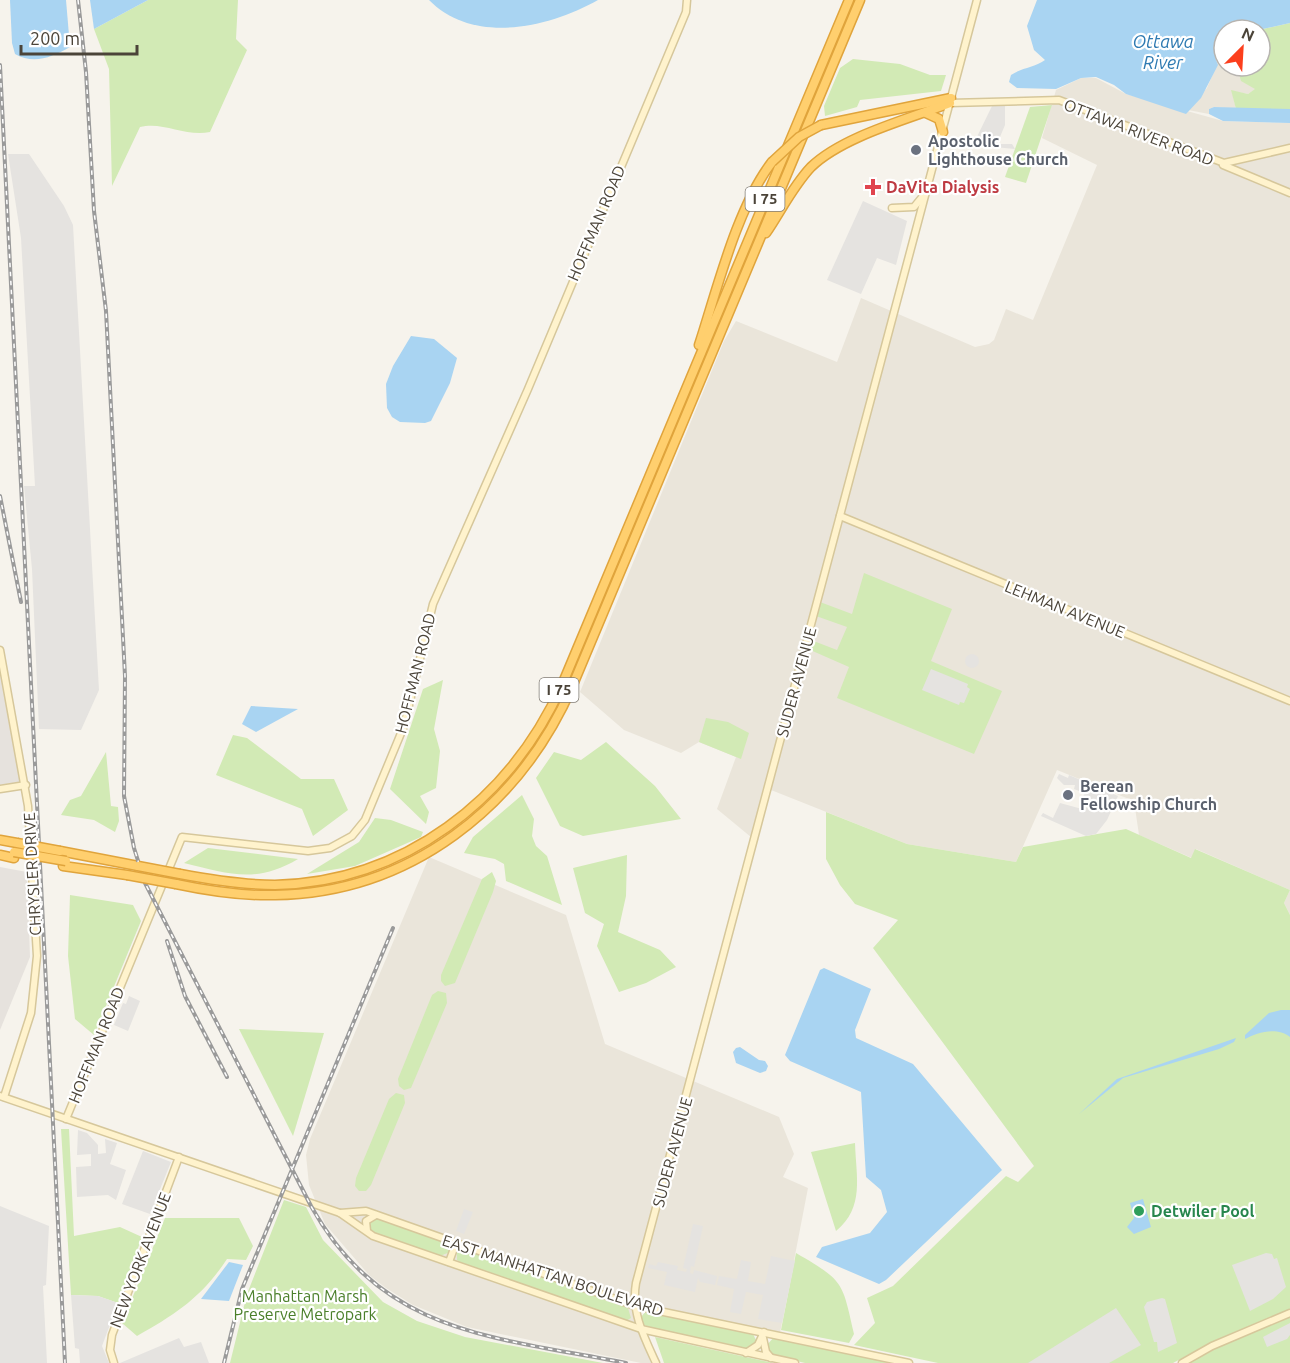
<svg xmlns="http://www.w3.org/2000/svg" width="1290" height="1363" viewBox="0 0 1290 1363" font-family="Ubuntu,sans-serif">
  <style>
    .residential { fill: #eae5da }
    .industrial { fill: #e6e2dd }
    .green { fill: #d2eab5 }
    .parking { fill: #e5e3e0 }
    .water { fill: #a9d4f2 }
    .lines { fill: none; stroke-linecap: round; stroke-linejoin: round }
    .secondary-casing { stroke: #d6c79b; stroke-width: 9 }
    .highway-casing { stroke: #e0a43c; stroke-width: 11 }
    .secondary { stroke: #fff3cd; stroke-width: 6 }
    .highway { stroke: #ffcf6e; stroke-width: 8 }
    .rail-casing { stroke: #9a9a9a; stroke-width: 4 }
    .rail { stroke: #fff; stroke-width: 1.5; stroke-dasharray: 4.5; stroke-linecap: butt }
    .highway-bridge-casing { stroke: #e0a43c; stroke-width: 11; stroke-linecap: butt }
    .highway-bridge { stroke: #ffcf6e; stroke-width: 8 }
    .worship-dot { fill: #6b7280; stroke: #fff; stroke-width: 2 }
    .health-dot { fill: #e0444e; stroke: #fff; stroke-width: 2 }
    .leisure-dot { fill: #2e9e5b; stroke: #fff; stroke-width: 2 }
    .labels { text-anchor: middle; stroke-width: 4.5; stroke-linejoin: round; paint-order: stroke }
    .shield { fill: #fff; stroke: #817c74; stroke-width: 1.5 }
    .shield-label { font-size: 15px; font-weight: bold; fill: #4b4439 }
    .street-label { font-size: 16px; fill: #4b4439; stroke: #fff }
    .worship-label { font-size: 16px; font-weight: bold; fill: #5b616d; stroke: #fff; text-anchor: start }
    .health-label { font-size: 16px; font-weight: bold; fill: #be3a42; stroke: #fff; text-anchor: start }
    .leisure-label { font-size: 16px; font-weight: bold; fill: #27864d; stroke: #fff; text-anchor: start }
    .park-label { font-size: 16px; fill: #4a7f2a; stroke: #fff }
    .water-label { font-size: 18px; font-style: italic; fill: #2e7ab2; stroke: #fff }
  </style>
  <rect width="100%" height="100%" fill="#f6f3ec"/>
  <g class="residential">
    <polygon points="1220,47 1224,48 1224,66 1243,66 1242,68 1256,89 1248,94 1232,91 1236,109 1214,107 1209,109 1209,114 1188,110 1207,88 1218,62 1215,57"/>
    <polygon points="1081,78 1096,78 1126,94 1223,121 1290,123 1290,915 1284,903 1290,890 1196,849 1192,858 1139,835 1134,801 1057,770 1016,862 907,844 771,790 757,842 717,809 736,757 699,742 681,753 624,730 580,692 724,341 736,321 837,362 861,298 975,347 989,344 994,340 1006,309 1033,320 1097,165 1042,138 1056,90"/>
    <polygon points="429,857 566,915 605,1044 779,1117 794,1154 783,1177 808,1188 779,1338 640,1310 651,1363 641,1363 467,1327 413,1305 386,1288 369,1275 325,1224 309,1185 306,1155 310,1139"/>
  </g>
  <g class="industrial">
    <polygon points="0,650 25,781 0,785"/>
    <polygon points="0,867 27,872 30,957 0,1030"/>
  </g>
  <g class="green">
    <path d="M148,0H238L236,39L247,50L210,132C185,137 163,121 140,127L112,186L109,69L94,29Z"/>
    <polygon points="1290,23 1290,109 1236,109 1231,90 1248,94 1255,89 1241,81 1238,70 1243,66 1260,66 1260,30 1258,30"/>
    <polygon points="853,59 900,64 930,75 946,75 941,91 860,100 857,107 825,116 824,106 840,68"/>
    <polygon points="1052,105 1026,183 1005,177 1030,107"/>
    <polygon points="864,573 952,609 931,661 1002,691 974,754 837,698 849,667 808,649 811,640 837,650 847,627 816,616 820,602 852,614"/>
    <polygon points="443,680 434,729 440,751 436,788 420,796 429,812 426,824 390,789 423,689"/>
    <polygon points="706,718 728,722 749,733 741,759 699,742"/>
    <polygon points="233,735 247,738 301,779 334,779 348,810 313,836 302,809 216,775"/>
    <polygon points="606,742 655,786 681,819 583,836 560,826 536,778 554,752 581,760"/>
    <polygon points="106,752 111,806 118,807 119,821 115,832 94,820 61,815 70,800 81,796"/>
    <polygon points="522,795 534,819 532,836 536,846 547,856 562,905 506,881 504,864 495,859 464,853 473,837"/>
    <polygon points="826,812 907,844 1016,862 1023,847 1126,829 1191,858 1195,849 1290,890 1284,903 1290,915 1290,1309 1216,1340 1173,1363 938,1363 854,1345 875,1323 867,1298 893,1286 1006,1176 1018,1182 1034,1166 873,948 898,920 855,904 840,885 826,859"/>
    <polygon points="375,818 391,820 423,832 421,837 355,866 307,874 359,842"/>
    <path d="M208,848L298,859C256,884 229,874 184,863Z"/>
    <polygon points="627,855 626,896 618,932 660,950 676,967 646,983 619,992 597,946 604,924 585,913 573,868"/>
    <polygon points="492,872 496,881 493,892 455,983 445,986 441,981 441,975 482,879"/>
    <polygon points="70,895 133,905 141,921 94,1035 75,1019 68,956"/>
    <polygon points="438,991 446,993 447,1003 411,1088 404,1090 399,1086 398,1079 432,995"/>
    <polygon points="239,1029 324,1033 293,1136"/>
    <polygon points="396,1093 404,1095 405,1103 371,1185 366,1191 359,1191 355,1186 356,1178 389,1099"/>
    <polygon points="61,1129 69,1129 74,1236 120,1227 142,1237 118,1303 98,1296 71,1295"/>
    <path d="M855,1143C856,1177 865,1207 836,1231L811,1152Z"/>
    <polygon points="284,1200 306,1207 323,1240 383,1302 417,1321 465,1337 603,1363 230,1363 247,1294"/>
    <path d="M165,1218H239L253,1246L246,1260L227,1259C202,1297 176,1314 137,1336L122,1323Z"/>
    <polygon points="377,1218 446,1242 450,1252 440,1256 373,1233 367,1223"/>
    <polygon points="469,1249 627,1305 631,1318 626,1321 463,1264 457,1260 457,1252 462,1249"/>
    <path d="M796,1253C844,1281 842,1281 854,1334L849,1343L781,1330Z"/>
    <polygon points="646,1311 752,1332 757,1342 749,1350 649,1327 644,1325 641,1317"/>
    <polygon points="1290,1317 1290,1363 1189,1363 1219,1347"/>
    <polygon points="655,1337 773,1363 664,1363"/>
    <polygon points="774,1337 899,1363 805,1363 772,1355 767,1345"/>
  </g>
  <g class="parking">
    <polygon points="992,106 1005,106 1005,125 997,144 1012,144 1015,149 973,145"/>
    <polygon points="8,154 29,154 64,206 73,225 99,690 81,730 39,729 32,569 24,486 35,486 21,238"/>
    <polygon points="863,201 907,221 896,265 877,258 861,294 827,280"/>
    <circle cx="972" cy="661" r="7"/>
    <polygon points="931,669 968,684 967,687 970,689 964,703 960,702 959,705 922,690"/>
    <polygon points="1059,774 1068,778 1069,775 1118,796 1107,820 1096,834 1086,836 1041,816 1043,813 1053,818 1060,803 1082,809 1084,793 1074,789 1075,785 1064,785 1057,778"/>
    <polygon points="129,996 140,1001 128,1031 114,1025 123,1003 126,1004"/>
    <polygon points="78,1130 87,1133 98,1145 98,1154 106,1153 105,1139 117,1143 110,1164 126,1170 116,1200 108,1195 77,1197 76,1167 91,1166 91,1154 77,1155"/>
    <polygon points="143,1151 171,1162 150,1214 122,1204"/>
    <polygon points="0,1206 49,1226 46,1285 43,1286 47,1363 0,1363"/>
    <polygon points="464,1209 473,1212 464,1234 456,1231"/>
    <polygon points="693,1224 703,1226 694,1267 691,1266 690,1273 693,1274 694,1270 717,1276 715,1285 700,1282 698,1278 695,1292 664,1285 667,1272 648,1268 649,1264 656,1266 658,1262 678,1266 677,1270 686,1272 687,1269 683,1268"/>
    <polygon points="1266,1253 1272,1254 1274,1259 1277,1258 1286,1287 1273,1299 1250,1311 1232,1265"/>
    <polygon points="771,1256 795,1261 782,1323 758,1319 763,1295 746,1292 741,1314 730,1312 734,1289 717,1285 719,1276 737,1279 741,1260 751,1262 748,1281 765,1284"/>
    <polygon points="71,1295 98,1296 118,1303 102,1346 109,1363 80,1363 79,1349 75,1348"/>
    <polygon points="1162,1298 1165,1299 1177,1343 1158,1352 1157,1342 1154,1342 1144,1307 1147,1302"/>
    <polygon points="1116,1308 1141,1345 1109,1363 1028,1363"/>
    <polygon points="1290,1323 1290,1335 1287,1339 1267,1347 1263,1337"/>
    <polygon points="179,1338 184,1347 201,1342 209,1363 120,1363"/>
  </g>
  <g class="water">
    <path d="M10,0H66L70,47C52,57 34,65 15,54L12,43Z"/>
    <polygon points="90,0 148,0 94,29"/>
    <path d="M429,0H598C548,28 473,45 429,0Z"/>
    <path d="M1037,0H1290V23L1258,30H1224V45L1215,57L1218,65L1201,98L1186,114L1126,94L1114,85L1096,77L1081,78L1056,89L1017,88L1009,82L1011,75C1023,67 1034,68 1045,60L1034,50L1027,26Z"/>
    <polygon points="1214,107 1290,109 1290,123 1223,121 1209,114 1209,109"/>
    <polygon points="411,336 434,339 457,358 450,383 431,421 425,423 400,422 392,417 387,408 386,384 393,366"/>
    <polygon points="251,706 298,709 256,732 242,724"/>
    <polygon points="824,968 871,989 855,1030 856,1038 913,1064 1002,1170 886,1280 879,1284 816,1257 822,1247 870,1233 887,1212 881,1190 866,1177 861,1092 790,1061 785,1055 820,970"/>
    <path d="M1281,1010H1290V1037C1276,1026 1256,1033 1245,1039V1035L1269,1013Z"/>
    <polygon points="1236,1038 1234,1042 1219,1049 1123,1078 1079,1114 1117,1079"/>
    <polygon points="740,1047 759,1060 765,1061 768,1066 766,1071 760,1073 736,1063 733,1052 736,1048"/>
    <polygon points="1143,1199 1151,1227 1134,1234 1127,1227 1134,1218 1130,1203"/>
    <polygon points="229,1262 243,1265 229,1301 201,1299"/>
  </g>
  <g class="lines">
    <defs>
      <g id="secondary">
        <polyline points="950,103 1059,100 1224,163 1290,148"/>
        <polyline points="1223,165 1290,193"/>
        <polyline points="892,208 914,207 923,196"/>
        <polyline points="840,516 1290,701"/>
        <polyline points="0,650 28,806 37,956 31,1013 4,1097"/>
        <polyline points="0,789 26,785"/>
        <polyline points="0,1096 340,1213 373,1236 641,1329 795,1363"/>
        <polyline points="66,1119 182,837 308,851 330,848 352,836 365,820 404,726 433,604 528,389 686,12 687,0"/>
        <polyline points="340,1213 366,1211 635,1306 909,1363"/>
        <polyline points="367,1231 366,1221 376,1215"/>
        <polyline points="449,1262 456,1243"/>
        <polyline points="763,1338 766,1352 771,1358"/>
        <polyline points="746,1353 758,1345 764,1332"/>
        <polyline points="114,1363 110,1350 112,1335 179,1157"/>
        <path d="M656,1363C644,1337 631,1312 636,1283L977,0"/>
        <polyline points="1182,1363 1212,1346 1290,1313"/>
      </g>
      <g id="highway">
        <polyline points="926,113 939,119 943,132"/>
        <polyline points="821,125 951,98"/>
        <path d="M766,233C781,211 793,186 811,167C843,136 909,119 950,103"/>
        <path d="M699,345C717,290 737,207 772,162"/>
        <polyline points="0,840 17,843"/>
        <polyline points="60,851 138,866"/>
        <polyline points="0,855 14,858"/>
        <polyline points="63,866 127,875"/>
        <path d="M180,874C212,880 243,885 275,885C404,882 510,800 562,685L849,0"/>
        <path d="M176,884C209,891 242,896 275,895C410,893 519,807 572,687L860,0"/>
      </g>
    </defs>
    <use href="#secondary" class="secondary-casing"/>
    <use href="#highway" class="highway-casing"/>
    <use href="#secondary" class="secondary"/>
    <use href="#highway" class="highway"/>
    <defs>
      <g id="rail">
        <path d="M78,0L86,72L94,211L106,311L125,676L124,796L134,848L145,883L311,1206C383,1335 495,1337 626,1363"/>
        <polyline points="0,65 65,1363"/>
        <polyline points="0,496 21,602"/>
        <polyline points="167,941 185,996 227,1077"/>
        <polyline points="224,1363 242,1289 393,928"/>
      </g>
    </defs>
    <use href="#rail" class="rail-casing"/>
    <use href="#rail" class="rail"/>
    <defs>
      <g id="highway-bridge">
        <polyline points="772,162 799,137 821,125"/>
        <polyline points="17,843 60,851"/>
        <polyline points="14,852 66,861"/>
        <polyline points="138,866 180,874"/>
        <polyline points="127,875 176,884"/>
      </g>
    </defs>
    <use href="#highway-bridge" class="highway-bridge-casing"/>
    <use href="#highway-bridge" class="highway-bridge"/>
  </g>
  <g class="worship-dot">
    <circle cx="916" cy="150" r="6"/>
    <circle cx="1068" cy="795" r="6"/>
  </g>
  <path class="health-dot" d="M870 178h6v6h6v6h-6v6h-6v-6h-6v-6h6z"/>
  <circle class="leisure-dot" cx="1139" cy="1211" r="6"/>
  <g class="labels">
    <g class="shield">
      <rect x="745.5" y="187" width="39" height="24" rx="4.5"/>
      <rect x="539.5" y="678" width="39" height="24" rx="4.5"/>
    </g>
    <g class="shield-label">
      <text x="765" y="204">I 75</text>
      <text x="559" y="695">I 75</text>
    </g>
    <g class="street-label">
      <text transform="translate(1139 132) rotate(21)" y="6">OTTAWA RIVER ROAD</text>
      <text transform="translate(596 223) rotate(-67)" y="6">HOFFMAN ROAD</text>
      <text transform="translate(1065 609) rotate(22)" y="6">LEHMAN AVENUE</text>
      <text transform="translate(415 673) rotate(-76)" y="6">HOFFMAN ROAD</text>
      <text transform="translate(796 682) rotate(-75)" y="6">SUDER AVENUE</text>
      <text transform="translate(32 874) rotate(-93)" y="6">CHRYSLER DRIVE</text>
      <text transform="translate(96 1045) rotate(-68)" y="6">HOFFMAN ROAD</text>
      <text transform="translate(672 1152) rotate(-75)" y="6">SUDER AVENUE</text>
      <text transform="translate(140 1260) rotate(-69)" y="6">NEW YORK AVENUE</text>
      <text transform="translate(553 1275) rotate(18)" y="6">EAST MANHATTAN BOULEVARD</text>
    </g>
    <g class="worship-label">
      <text x="928" y="147">Apostolic<tspan x="928" dy="18">Lighthouse Church</tspan></text>
      <text x="1080" y="792">Berean<tspan x="1080" dy="18">Fellowship Church</tspan></text>
    </g>
    <g class="health-label">
      <text x="886" y="193">DaVita Dialysis</text>
    </g>
    <g class="leisure-label">
      <text x="1151" y="1217">Detwiler Pool</text>
    </g>
    <g class="park-label">
      <text x="305" y="1302">Manhattan Marsh<tspan x="305" dy="18">Preserve Metropark</tspan></text>
    </g>
    <g class="water-label">
      <text x="1163" y="48">Ottawa<tspan x="1163" dy="21">River</tspan></text>
    </g>
  </g>
  <g transform="translate(1242 48) rotate(24)"><circle r="28" fill="#ffffff" stroke="#b7b4b0" stroke-width="1.5"/>
  <path d="M0-4.5L10 22L0 15L-10 22Z" fill="#fc3f1d"/>
  <text y="-9" font-size="16" font-weight="bold" text-anchor="middle" fill="#4b4439">N</text>
  </g>
  <path d="M21 45v9h116v-9" fill="none" stroke="#4b4439" stroke-width="3"/>
  <text x="30" y="45" font-size="18" fill="#4b4439" stroke="#ffffff" stroke-width="4.5" paint-order="stroke">200 m</text>
</svg>
